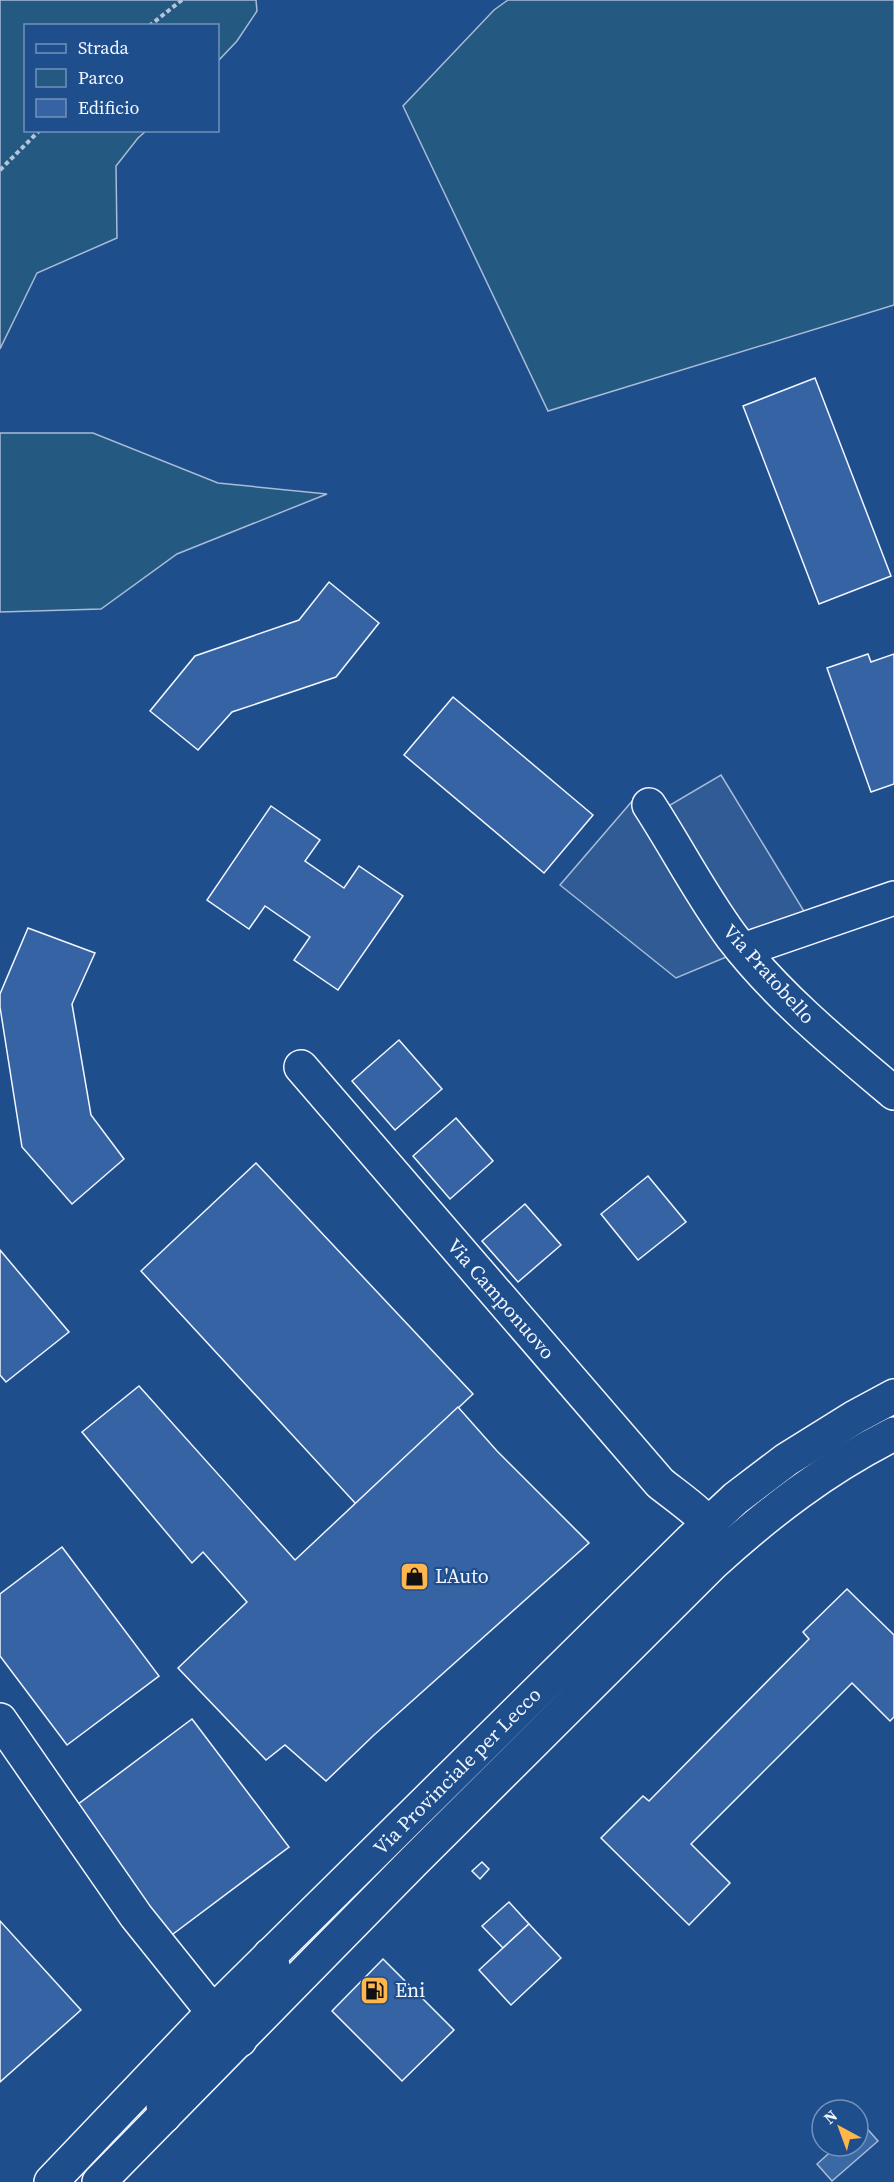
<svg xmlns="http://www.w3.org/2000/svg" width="894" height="2182" viewBox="0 0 894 2182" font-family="'Source Serif 4',serif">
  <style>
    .green { fill: #245a82; stroke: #a8bbd7; stroke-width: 1.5 }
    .parking { fill: #305b95; stroke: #a8bbd7; stroke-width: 1.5 }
    .water { fill: #3b69a3; stroke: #a8bbd7; stroke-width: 1.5 }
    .building { fill: #3563a3; stroke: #f2f6ff; stroke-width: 1.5 }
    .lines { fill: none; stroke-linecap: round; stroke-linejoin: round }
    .minor-casing { stroke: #f2f6ff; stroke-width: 36 }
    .major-casing { stroke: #f2f6ff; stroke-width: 36 }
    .path { stroke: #b3c4dc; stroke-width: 4; stroke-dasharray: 4.5 3; stroke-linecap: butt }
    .minor { stroke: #1f4e8c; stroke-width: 33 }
    .major { stroke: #1f4e8c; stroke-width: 33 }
    .labels { text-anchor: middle; stroke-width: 4.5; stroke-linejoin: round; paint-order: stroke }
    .street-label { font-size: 20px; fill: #f2f6ff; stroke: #1f4e8c }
    .poi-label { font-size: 20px; fill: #f2f6ff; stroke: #1f4e8c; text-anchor: start }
  </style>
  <rect width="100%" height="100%" fill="#1f4e8c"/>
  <g class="green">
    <polygon points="0,0 256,0 257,11 237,41 218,61 218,26 26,26 26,130 146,131 138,138 116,166 117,238 37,273 0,349"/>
    <polygon points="508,0 894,0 894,305 548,411 403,106 494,10"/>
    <polygon points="0,433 93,433 218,483 327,494 177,554 101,609 0,612"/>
  </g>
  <polygon class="parking" points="721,775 813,926 743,950 676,978 560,885 640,792 655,814"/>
  <polygon class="water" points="863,2124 878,2141 832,2181 817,2164 837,2146 858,2146 858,2128"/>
  <g class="building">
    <polygon points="815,378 891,576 819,604 743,406"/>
    <polygon points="329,582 379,623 336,677 232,712 198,750 150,711 195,656 299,620"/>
    <polygon points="868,654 871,662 894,654 894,784 871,792 827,668"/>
    <polygon points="453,697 593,815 544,873 404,755"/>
    <polygon points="271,806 320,840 305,861 344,888 359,866 403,896 338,990 294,960 310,937 265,906 249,929 207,900"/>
    <polygon points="28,928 95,953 72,1004 91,1115 124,1159 72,1204 22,1147 0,1007 0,994"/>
    <polygon points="399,1040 442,1089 395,1130 352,1081"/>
    <polygon points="456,1118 493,1161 450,1199 413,1156"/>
    <polygon points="256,1163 473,1394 356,1504 141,1271"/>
    <polygon points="648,1176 686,1222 638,1260 601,1214"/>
    <polygon points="525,1204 561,1245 518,1282 482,1241"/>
    <polygon points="0,1250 69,1332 6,1382 0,1375"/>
    <polygon points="139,1386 295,1560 458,1407 497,1451 589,1543 374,1735 326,1781 285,1745 266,1760 178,1668 247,1602 203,1552 192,1563 82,1432"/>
    <polygon points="62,1547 159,1676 67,1745 0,1656 0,1594"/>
    <polygon points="847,1589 894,1635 894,1717 890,1721 852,1683 691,1844 730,1883 689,1925 601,1838 643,1796 649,1801 809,1639 803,1632"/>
    <polygon points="192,1719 289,1847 169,1937 73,1808"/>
    <polygon points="482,1862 489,1869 480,1879 472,1871"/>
    <polygon points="509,1902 529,1924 503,1948 482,1926"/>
    <polygon points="0,1921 81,2010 0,2082"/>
    <polygon points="529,1924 561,1958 511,2005 479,1970"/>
    <polygon points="383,1959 454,2030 402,2081 332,2011"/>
  </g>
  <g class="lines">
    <defs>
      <g id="minor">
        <path d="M649,805C677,848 701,895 732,937C776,995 838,1046 894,1093"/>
        <polyline points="743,950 894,898"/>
        <path d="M301,1067L660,1483C673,1494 711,1519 713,1534C714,1540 711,1543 707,1547"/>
        <polyline points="0,1720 136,1916 213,2012 212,2041 162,2092 164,2116"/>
        <polyline points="240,2040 236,2019 276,1977 270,1955"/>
      </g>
      <g id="major">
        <polyline points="51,2182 213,2012 690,1541 736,1498 786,1460 855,1417 894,1396"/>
        <path d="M99,2182L413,1862L712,1564C768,1513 826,1468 894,1434"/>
      </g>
    </defs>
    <use href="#minor" class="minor-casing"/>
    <use href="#major" class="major-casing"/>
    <g class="path">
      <polyline points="149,26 182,0"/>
      <polyline points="0,170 40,130"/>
    </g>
    <use href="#minor" class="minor"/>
    <use href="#major" class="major"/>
  </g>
  <defs>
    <symbol id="shop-square" viewBox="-11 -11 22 22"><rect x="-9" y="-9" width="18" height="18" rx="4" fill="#ffb74d" stroke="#1f4e8c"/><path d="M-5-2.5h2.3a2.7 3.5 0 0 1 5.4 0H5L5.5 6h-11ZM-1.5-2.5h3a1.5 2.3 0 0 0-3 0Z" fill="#111"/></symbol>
    <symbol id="fuel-square" viewBox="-11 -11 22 22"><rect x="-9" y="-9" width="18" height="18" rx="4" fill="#ffb74d" stroke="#1f4e8c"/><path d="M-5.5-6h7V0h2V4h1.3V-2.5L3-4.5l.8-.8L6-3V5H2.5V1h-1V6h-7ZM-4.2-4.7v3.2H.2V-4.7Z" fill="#111"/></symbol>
  </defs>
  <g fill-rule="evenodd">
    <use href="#shop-square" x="398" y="1560" width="33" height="33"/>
    <use href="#fuel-square" x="358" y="1974" width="33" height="33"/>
  </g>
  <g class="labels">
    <g class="street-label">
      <text transform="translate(769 974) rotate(48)" y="7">Via Pratobello</text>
      <text transform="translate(501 1299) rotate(49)" y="7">Via Camponuovo</text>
      <text transform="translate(457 1771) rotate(-45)" y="7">Via Provinciale per Lecco</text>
    </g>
    <g class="poi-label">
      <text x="435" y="1583">L'Auto</text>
      <text x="395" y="1997">Eni</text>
    </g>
  </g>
  <rect x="24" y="24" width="195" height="108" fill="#1f4e8c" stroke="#7391ba" stroke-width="1.5"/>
  <rect x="36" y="44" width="30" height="9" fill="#1f4e8c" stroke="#7391ba" stroke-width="1.5"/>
  <text x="78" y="54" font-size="18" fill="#f2f6ff">Strada</text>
  <rect x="36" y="69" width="30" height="18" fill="#245a82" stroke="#7391ba" stroke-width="1.5"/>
  <text x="78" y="84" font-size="18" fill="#f2f6ff">Parco</text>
  <rect x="36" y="99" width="30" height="18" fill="#3563a3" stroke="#7391ba" stroke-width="1.5"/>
  <text x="78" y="114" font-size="18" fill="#f2f6ff">Edificio</text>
  <g transform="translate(840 2128) rotate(319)"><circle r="28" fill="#1f4e8c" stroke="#7391ba" stroke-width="1.5"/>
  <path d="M0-4.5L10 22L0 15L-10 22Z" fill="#ffb74d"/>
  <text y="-9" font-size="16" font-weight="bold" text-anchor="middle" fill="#f2f6ff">N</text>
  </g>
</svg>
